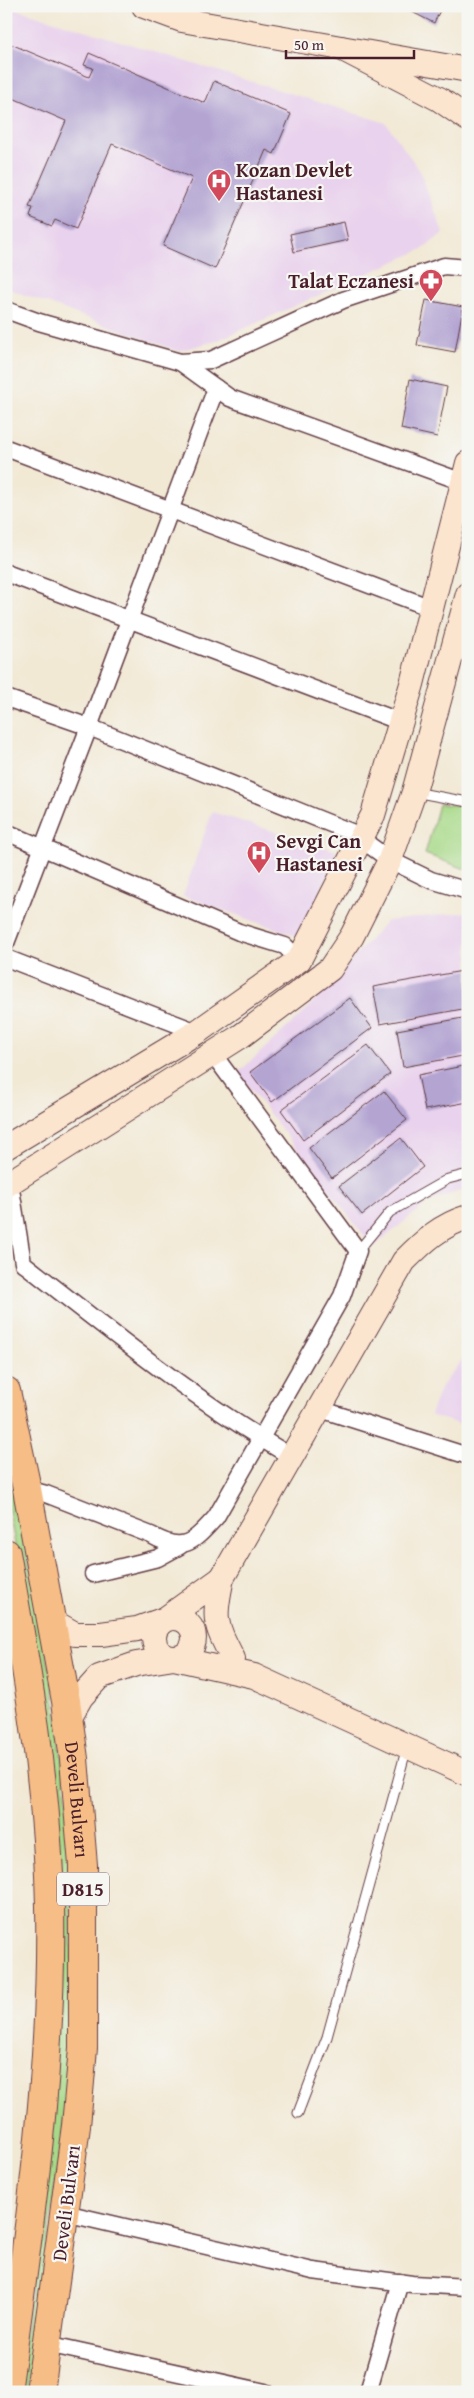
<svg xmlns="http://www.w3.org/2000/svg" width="474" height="2398" viewBox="0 0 474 2398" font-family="'Gentium Book Plus',serif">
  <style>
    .built { fill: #e9d2ed }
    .green { fill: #a7d988; stroke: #787c5a }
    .building { fill: #b3a4d2 }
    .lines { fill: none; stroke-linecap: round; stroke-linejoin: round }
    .lane-casing { stroke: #633d44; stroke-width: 11 }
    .street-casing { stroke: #633d44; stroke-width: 19 }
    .secondary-casing { stroke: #633d44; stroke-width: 26 }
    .highway-casing { stroke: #633d44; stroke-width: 30 }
    .lane { stroke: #fff; stroke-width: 9 }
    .street { stroke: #fff; stroke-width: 16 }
    .secondary { stroke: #fbe5cf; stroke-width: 24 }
    .highway { stroke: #f6be86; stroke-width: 28 }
    .labels { text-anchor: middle; stroke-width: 4.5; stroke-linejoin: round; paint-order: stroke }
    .shield { fill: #f6f6f2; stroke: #7e6067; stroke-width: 1 }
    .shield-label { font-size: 19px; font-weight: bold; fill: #4a1f2b }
    .poi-label { font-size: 20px; font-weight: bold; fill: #4a1f2b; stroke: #f6f6f2; text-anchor: start }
    .street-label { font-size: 20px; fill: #4a1f2b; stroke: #f6f6f2 }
  </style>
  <rect width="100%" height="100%" fill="#f6f6f2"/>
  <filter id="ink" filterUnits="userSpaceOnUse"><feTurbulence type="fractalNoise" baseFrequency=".02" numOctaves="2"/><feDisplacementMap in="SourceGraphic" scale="10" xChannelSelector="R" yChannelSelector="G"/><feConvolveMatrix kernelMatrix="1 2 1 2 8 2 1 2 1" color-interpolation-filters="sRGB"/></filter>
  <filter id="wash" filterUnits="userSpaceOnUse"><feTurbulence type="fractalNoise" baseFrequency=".0096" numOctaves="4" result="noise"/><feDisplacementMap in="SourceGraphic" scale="20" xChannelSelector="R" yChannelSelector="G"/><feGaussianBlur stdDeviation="1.12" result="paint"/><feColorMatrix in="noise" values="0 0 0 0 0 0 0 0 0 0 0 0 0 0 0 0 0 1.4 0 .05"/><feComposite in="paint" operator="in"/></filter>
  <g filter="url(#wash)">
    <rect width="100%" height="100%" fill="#f2e9d5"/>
    <g class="built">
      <polygon points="6,6 386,123 420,171 443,233 425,248 216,341 178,351 6,288"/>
      <polygon points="212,812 337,851 302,938 183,896"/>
      <polygon points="468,912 468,1188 427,1203 373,1247 238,1073 306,1010 387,921"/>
      <polygon points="468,1352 468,1427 430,1415 440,1389"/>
    </g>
    <g class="green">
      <polygon points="439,804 468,806 468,870 425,854"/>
      <polygon points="6,1441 53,1687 69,1819 73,1998 68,2090 27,2392 17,2392 46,2176 42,1692 6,1495"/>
    </g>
    <g id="blocks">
      <g class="building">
        <polygon points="400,6 442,6 434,23"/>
        <polygon points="6,42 89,77 93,68 84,65 89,53 205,103 214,81 291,114 274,154 266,150 215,269 163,246 192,178 112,144 76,229 55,220 52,226 30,217 33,208 29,207 66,121 6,95"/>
        <polygon points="344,222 348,240 294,252 290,234"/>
        <polygon points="426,300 463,307 455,352 417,345"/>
        <polygon points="410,379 447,387 437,437 401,429"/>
        <polygon points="468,970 468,1008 380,1024 373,987"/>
        <polygon points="350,998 372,1028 272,1102 250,1072"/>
        <polygon points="468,1017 468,1055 403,1067 397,1030"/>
        <polygon points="368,1045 390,1074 303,1140 281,1110"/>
        <polygon points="468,1065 468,1102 425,1110 418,1075"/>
        <polygon points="384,1091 407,1120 332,1178 309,1148"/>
        <polygon points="401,1138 423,1167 362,1215 339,1186"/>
      </g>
    </g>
  </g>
  <g filter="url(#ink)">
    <use href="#blocks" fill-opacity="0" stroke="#633d44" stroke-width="1"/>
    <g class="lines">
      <defs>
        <g id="lane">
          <polyline points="414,792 468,802"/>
          <polyline points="358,1251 390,1212 448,1179 468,1174"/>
          <polyline points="298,2113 327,2037 407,1747"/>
        </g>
        <g id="street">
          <polyline points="6,310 39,322 180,362 211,360 343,300 444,266 468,268"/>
          <polyline points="180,362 230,398 463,482"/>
          <polyline points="6,448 431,608"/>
          <polyline points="6,573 401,722"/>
          <polyline points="6,698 89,727 351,832 390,860 431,880 468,891"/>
          <polyline points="6,832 239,932 285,946 299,960"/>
          <polyline points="6,943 89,727 216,388"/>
          <polyline points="6,958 197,1032"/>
          <path d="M10,1183L23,1263C110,1331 197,1402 292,1457"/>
          <polyline points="320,1409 468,1456"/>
          <path d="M27,1489L46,1494L151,1535C184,1554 193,1542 216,1517L342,1296L358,1251L213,1054"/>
          <polyline points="93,1574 158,1558 180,1546"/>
          <polyline points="65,2213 313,2271 412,2284 468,2287"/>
          <polyline points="47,2344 265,2392"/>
          <polyline points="368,2392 400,2282"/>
        </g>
        <g id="secondary">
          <polyline points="144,6 182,20 341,48"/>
          <polyline points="468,70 341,48 439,99 468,119"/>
          <polyline points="6,1147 197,1032 299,960 373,815 412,684 468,463"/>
          <polyline points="6,1185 241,1036 330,969 352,936 390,860 414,792 468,594"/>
          <path d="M222,1578L404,1261C424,1241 441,1225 468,1217"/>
          <circle cx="174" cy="1638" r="20"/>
          <path d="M52,1621L75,1634H101L137,1629L165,1619L222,1578C213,1619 214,1622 233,1659"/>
          <polyline points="69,1718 81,1697 99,1677 136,1664 174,1658 254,1676 468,1774"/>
        </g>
        <g id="highway">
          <path id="s1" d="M6,1391L27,1489L66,1701L74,1759L83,1865V2048L76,2126L40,2392"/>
          <path d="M6,1553C27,1670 48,1787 50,1906C53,2068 29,2231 7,2392"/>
        </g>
      </defs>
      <use href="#lane" class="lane-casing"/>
      <use href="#street" class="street-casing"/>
      <use href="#secondary" class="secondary-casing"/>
      <use href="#highway" class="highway-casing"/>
      <use href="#lane" class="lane"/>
      <use href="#street" class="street"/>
      <use href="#secondary" class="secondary"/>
      <use href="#highway" class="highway"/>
    </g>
  </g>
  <defs>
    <symbol id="hospital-pin" viewBox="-11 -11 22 30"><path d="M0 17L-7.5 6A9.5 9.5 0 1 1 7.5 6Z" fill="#d1495b" stroke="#f6f6f2"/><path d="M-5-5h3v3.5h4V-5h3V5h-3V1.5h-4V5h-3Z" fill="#fff"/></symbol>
    <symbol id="pharmacy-pin" viewBox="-11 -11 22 30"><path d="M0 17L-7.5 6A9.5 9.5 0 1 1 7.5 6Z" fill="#d1495b" stroke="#f6f6f2"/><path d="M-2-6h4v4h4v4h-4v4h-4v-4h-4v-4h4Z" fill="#fff"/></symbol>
  </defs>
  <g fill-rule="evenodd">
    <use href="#hospital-pin" x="205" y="167" width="28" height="38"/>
    <use href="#pharmacy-pin" x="417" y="267" width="28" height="38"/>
    <use href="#hospital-pin" x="245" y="839" width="28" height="38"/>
  </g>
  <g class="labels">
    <rect class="shield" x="57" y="1872.5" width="52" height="33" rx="4"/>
    <g class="shield-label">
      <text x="83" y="1896">D815</text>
    </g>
    <g class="poi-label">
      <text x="236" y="177">Kozan Devlet<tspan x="236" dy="23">Hastanesi</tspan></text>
      <text x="414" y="288" text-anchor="end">Talat Eczanesi</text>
      <text x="276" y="848">Sevgi Can<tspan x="276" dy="23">Hastanesi</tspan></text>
    </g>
    <g class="street-label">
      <text dy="7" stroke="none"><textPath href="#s1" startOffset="415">Develi Bulvarı</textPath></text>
      <text transform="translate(66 2203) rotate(-83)" y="7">Develi Bulvarı</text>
    </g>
  </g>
  <rect width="474" height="2398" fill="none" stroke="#f6f6f2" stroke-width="25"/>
  <path d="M286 50v8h128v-8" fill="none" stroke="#4a1f2b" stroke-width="2.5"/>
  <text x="294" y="50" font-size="15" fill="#4a1f2b" stroke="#f6f6f2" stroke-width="4" paint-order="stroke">50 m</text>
</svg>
